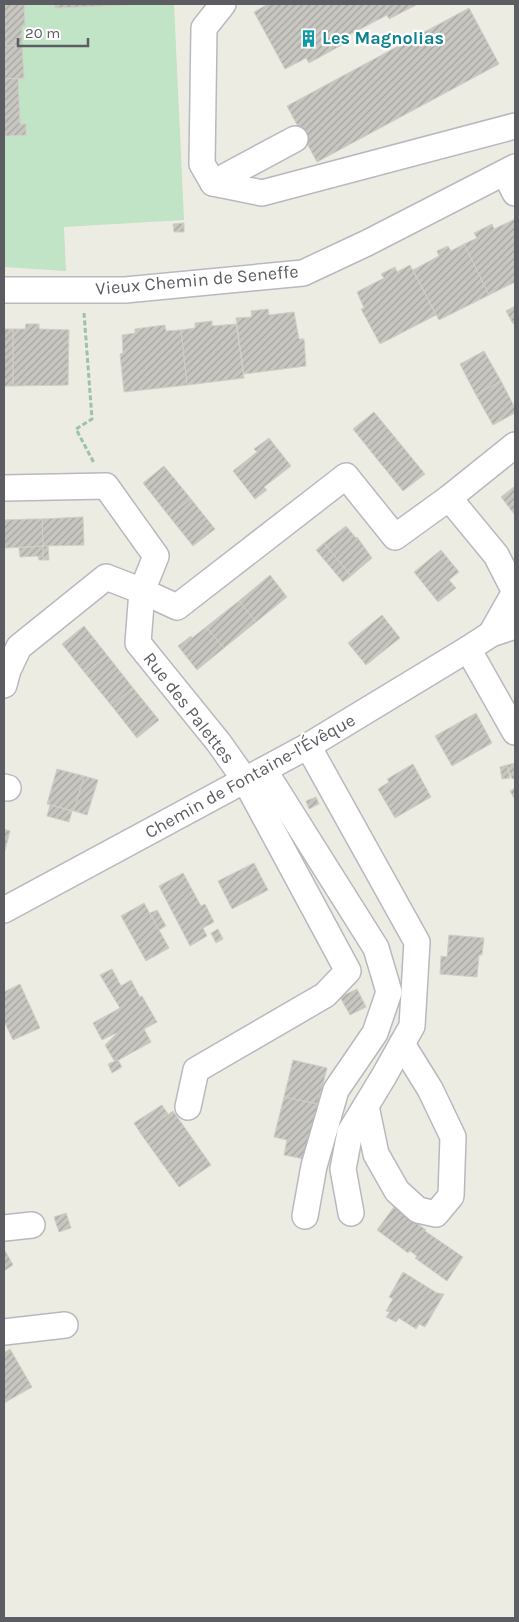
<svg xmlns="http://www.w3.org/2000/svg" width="519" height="1622" viewBox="0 0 519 1622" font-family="Karla,sans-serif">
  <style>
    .pitch { fill: #c1e3c6 }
    .building { fill: url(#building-hatch); stroke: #d1cec2 }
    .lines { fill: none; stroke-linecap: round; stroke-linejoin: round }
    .minor-casing { stroke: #b8b9be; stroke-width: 28 }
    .path { stroke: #9bc2ac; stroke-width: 3; stroke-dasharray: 5 2.5; stroke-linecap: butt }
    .minor { stroke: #fff; stroke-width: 25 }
    .labels { text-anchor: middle; stroke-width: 4.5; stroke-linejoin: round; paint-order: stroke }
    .culture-label { font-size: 18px; font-weight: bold; fill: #0d838f; stroke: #fff; text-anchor: start }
    .street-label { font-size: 18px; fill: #5b5d62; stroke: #fff }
  </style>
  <defs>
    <pattern id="building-hatch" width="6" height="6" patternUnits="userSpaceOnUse" patternTransform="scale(1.25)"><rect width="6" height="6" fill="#c8c6c0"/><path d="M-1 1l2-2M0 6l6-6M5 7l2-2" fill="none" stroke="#a5a49f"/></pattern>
  </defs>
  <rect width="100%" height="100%" fill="#edece3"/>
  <polygon class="pitch" points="4,4 174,4 184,220 64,227 66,271 4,267"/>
  <g class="building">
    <polygon points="4,4 24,4 25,26 22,26 22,45 4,46"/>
    <polygon points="55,4 141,4 55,8"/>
    <polygon points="268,4 418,4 389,19 387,15 347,36 349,41 309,63 306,58 285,69 254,12"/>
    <polygon points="469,8 499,64 317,162 287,106"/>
    <polygon points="22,45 24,78 4,79 4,46"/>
    <polygon points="18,78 20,124 26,124 26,135 4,136 4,79"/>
    <polygon points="515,219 515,282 489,295 464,244 477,238 474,233 492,224 494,229"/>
    <polygon points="184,223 184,232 174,232 173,224"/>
    <polygon points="464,244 489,295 439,320 413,270 439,256 437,251 448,246 451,251"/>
    <polygon points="410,265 436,315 380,344 361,309 364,308 357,292 384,278 381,274 395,267 397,272"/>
    <polygon points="515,306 515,323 513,324 506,311"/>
    <polygon points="268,309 269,315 294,312 299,339 304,339 306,366 244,374 236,318 252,317 251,311"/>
    <polygon points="212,321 212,326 236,324 244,378 187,385 181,330 195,328 195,323"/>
    <polygon points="26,324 39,324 39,329 69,330 68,385 13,386 13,329 25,329"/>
    <polygon points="165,325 166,331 181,330 187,385 124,392 120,354 123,353 122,335 135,333 135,329"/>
    <rect x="4" y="329" width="9" height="57"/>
    <polygon points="484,351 501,381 476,395 460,364"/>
    <polygon points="501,381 515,408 515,413 493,425 476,395"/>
    <polygon points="374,412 398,441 377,459 353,429"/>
    <polygon points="269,438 291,466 264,487 267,490 255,499 233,471 257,452 254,449"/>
    <polygon points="398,441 425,474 403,491 377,459"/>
    <polygon points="164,466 191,499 169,516 143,483"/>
    <polygon points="515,486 515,515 501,497"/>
    <polygon points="191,499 215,529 193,546 169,516"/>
    <polygon points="83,517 84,545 43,546 42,519"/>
    <polygon points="31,519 42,519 43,546 5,548 4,520"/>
    <polygon points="346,526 356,538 357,537 372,558 351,576 324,543"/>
    <polygon points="324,543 351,576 343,582 316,550"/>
    <polygon points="43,546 48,546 49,560 43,560"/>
    <polygon points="43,546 43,560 39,560 38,556 20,557 19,548"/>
    <polygon points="441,550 459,572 449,580 456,588 438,602 414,572"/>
    <polygon points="270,575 287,597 256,622 239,601"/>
    <polygon points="239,601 256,622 224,648 206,627"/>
    <polygon points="382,615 400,638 366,665 348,643"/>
    <polygon points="84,626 107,655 85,673 62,644"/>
    <polygon points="206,627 224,648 197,670 178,646 191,636 192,638"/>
    <polygon points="107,655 133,688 111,705 85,673"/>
    <polygon points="133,688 159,720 137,738 111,705"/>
    <polygon points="476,713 492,743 452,766 435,736"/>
    <polygon points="515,763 515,778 512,779 507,765"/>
    <polygon points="413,764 431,797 395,818 378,789 389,782 387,779"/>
    <polygon points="507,765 510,778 502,779 500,767"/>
    <polygon points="57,769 84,776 74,811 47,804"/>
    <polygon points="84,776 98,780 87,815 74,811"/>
    <polygon points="515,788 515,798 514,798 510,791"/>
    <polygon points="316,797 319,804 309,809 306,801"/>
    <polygon points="50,805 72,811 69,822 47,816"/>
    <polygon points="4,829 10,831 4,854"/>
    <polygon points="254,863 268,890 232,909 218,881"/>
    <polygon points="183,873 201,906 205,904 214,922 203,928 207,936 190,946 159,886"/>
    <polygon points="144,903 169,948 146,961 121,916"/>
    <polygon points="157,910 166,926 159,930 150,913"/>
    <polygon points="218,929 223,939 216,943 211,933"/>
    <polygon points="449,935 484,938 482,955 479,955 477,977 440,974 441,956 447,957"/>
    <polygon points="112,969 121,986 131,980 140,997 142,996 157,1022 144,1029 151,1042 115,1062 105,1045 116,1034 116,1033 102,1040 93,1023 120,1008 100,975"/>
    <polygon points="20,984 40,1028 13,1040 4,1021 4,992"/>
    <polygon points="357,989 366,1007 350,1015 340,997"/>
    <polygon points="118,1060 122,1067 112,1073 108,1064"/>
    <polygon points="293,1060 327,1068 318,1104 284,1097"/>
    <polygon points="284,1097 318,1104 304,1159 284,1155 287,1140 274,1137"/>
    <polygon points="162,1105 168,1114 141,1134 134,1123"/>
    <polygon points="173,1111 211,1165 179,1187 141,1134"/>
    <polygon points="394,1207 426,1230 425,1231 463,1257 447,1281 415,1258 417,1256 410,1251 408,1253 377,1230"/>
    <polygon points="66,1213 71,1228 59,1232 54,1217"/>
    <polygon points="4,1249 13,1265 4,1271"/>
    <polygon points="403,1272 437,1293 444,1294 425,1327 419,1324 416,1329 399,1318 396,1322 386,1317 390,1312 386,1311 393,1299 389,1297"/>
    <polygon points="10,1349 32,1387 4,1403 4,1353"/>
  </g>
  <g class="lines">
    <defs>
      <g id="minor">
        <polyline points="223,4 204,28 202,164 213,183 262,193 515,126"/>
        <polyline points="505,173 515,193"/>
        <polyline points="213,183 295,139"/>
        <polyline points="4,290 125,290 303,273 367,243 515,167"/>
        <polyline points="4,488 106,486 156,556 142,591 138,643 219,743 245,780 348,971 325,995 196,1070 188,1107"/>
        <polyline points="449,498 496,555 513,588"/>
        <polyline points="491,634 512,597"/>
        <polyline points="468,649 515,732"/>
        <polyline points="4,685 8,670 19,647 106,577 142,591 177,607 346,476 395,537 449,498 515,445"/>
        <polyline points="308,746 417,942 412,1026 384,1076 350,1132 343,1169 351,1213"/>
        <polyline points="264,770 376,948 389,992 375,1033 336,1090 314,1166 305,1216"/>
        <polyline points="4,787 8,788"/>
        <polyline points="4,910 308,746 468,649 491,634 515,626"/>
        <polyline points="366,1106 376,1154 397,1191 418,1210 436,1214 451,1196 453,1137 430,1089 402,1044"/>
        <polyline points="4,1228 32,1225"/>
        <polyline points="4,1332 65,1325"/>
      </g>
    </defs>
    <use href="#minor" class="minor-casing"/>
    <polyline class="path" points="84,313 92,419 76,429 94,463"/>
    <use href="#minor" class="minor"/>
  </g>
  <defs>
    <symbol id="building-bare" viewBox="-9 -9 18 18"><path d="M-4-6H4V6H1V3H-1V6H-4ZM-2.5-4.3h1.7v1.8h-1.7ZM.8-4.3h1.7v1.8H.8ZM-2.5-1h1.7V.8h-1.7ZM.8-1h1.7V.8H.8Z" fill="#0f9aa8" stroke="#fff" stroke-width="2.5" paint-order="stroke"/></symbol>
  </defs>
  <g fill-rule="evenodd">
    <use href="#building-bare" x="296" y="26" width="25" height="25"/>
  </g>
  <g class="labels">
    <g class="culture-label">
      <text x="322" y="44">Les Magnolias</text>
    </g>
    <g class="street-label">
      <text transform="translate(197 280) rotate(-5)" y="6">Vieux Chemin de Seneffe</text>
      <text transform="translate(189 708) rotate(52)" y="6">Rue des Palettes</text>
      <text transform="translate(250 776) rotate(-29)" y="6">Chemin de Fontaine-l'Évêque</text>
    </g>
  </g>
  <rect width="519" height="1622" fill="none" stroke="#5b5d62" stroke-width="10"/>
  <path d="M18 38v8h70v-8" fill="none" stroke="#5b5d62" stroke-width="2.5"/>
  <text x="25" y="38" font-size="15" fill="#5b5d62" stroke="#ffffff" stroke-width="4" paint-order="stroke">20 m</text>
</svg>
